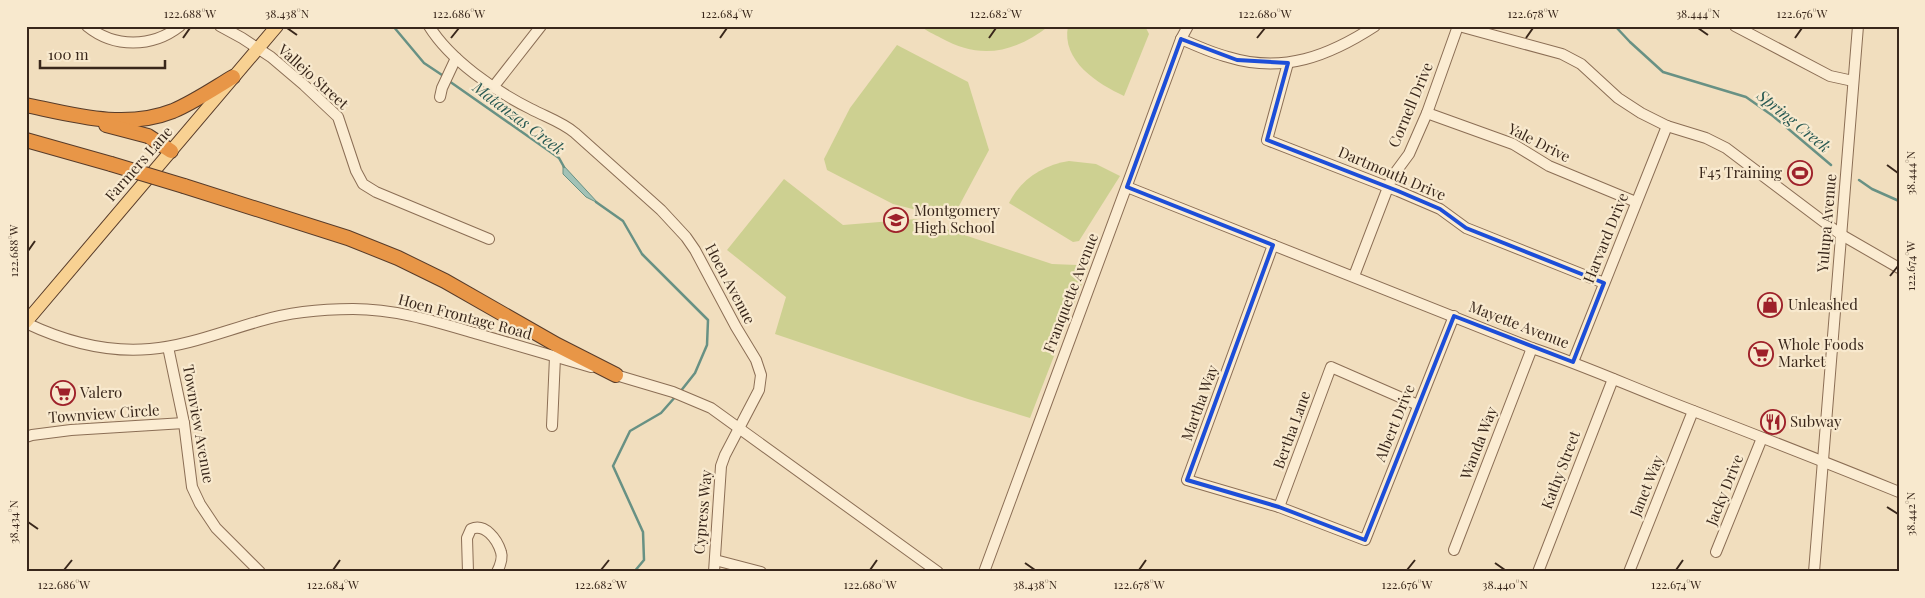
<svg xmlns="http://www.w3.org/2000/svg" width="1925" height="598" viewBox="0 0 1925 598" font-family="'Playfair Display',serif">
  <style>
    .green { fill: #cdd091 }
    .water { fill: #a2c2b6; stroke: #689184 }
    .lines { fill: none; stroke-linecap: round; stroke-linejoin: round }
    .stream { stroke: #689184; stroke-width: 2.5 }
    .minor-casing { stroke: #8b6e55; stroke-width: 12 }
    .major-casing { stroke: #583c2a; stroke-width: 14 }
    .highway-casing { stroke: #583c2a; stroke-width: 16 }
    .minor { stroke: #fbecd2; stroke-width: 10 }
    .major { stroke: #f8d192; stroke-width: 12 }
    .highway { stroke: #e89647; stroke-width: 14 }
    .highway-bridge-casing { stroke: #583c2a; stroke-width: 16; stroke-linecap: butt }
    .highway-bridge { stroke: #e89647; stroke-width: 14 }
    .marked { fill: none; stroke: #1d4ed8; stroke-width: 4; stroke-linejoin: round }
    .ticks { fill: none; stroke: #39271b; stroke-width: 2 }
    .labels { text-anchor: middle; stroke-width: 4.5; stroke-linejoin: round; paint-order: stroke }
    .street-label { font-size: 15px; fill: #39271b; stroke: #f8e9ce }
    .poi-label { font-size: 15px; fill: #39271b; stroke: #f8e9ce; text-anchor: start }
    .water-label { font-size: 16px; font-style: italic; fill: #295a53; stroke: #f8e9ce }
    .neatline { fill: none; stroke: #39271b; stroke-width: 2 }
    .ticks-label { font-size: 12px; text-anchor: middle; fill: #39271b }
  </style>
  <rect width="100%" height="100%" fill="#f1debe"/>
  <g class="green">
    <path d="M921,26H1049C1014,53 980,60 941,38C934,34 926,31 921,26Z"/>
    <path d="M1068,26H1141L1146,28L1149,34L1124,96C1098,84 1061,61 1068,26Z"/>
    <polygon points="897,45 968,82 989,150 952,219 893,204 827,170 824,159 850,108"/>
    <path d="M1069,161L1096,164L1120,176L1079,241L1073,242L1009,203C1021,179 1043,165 1069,161Z"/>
    <polygon points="784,179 843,225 916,219 1052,264 1077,265 1088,268 1030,418 968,399 775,334 786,297 727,250"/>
  </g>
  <polygon class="water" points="563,165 598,203 586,197 563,174"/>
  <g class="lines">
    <g class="stream">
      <polyline points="393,26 424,63 445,77"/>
      <polyline points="1615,26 1630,42 1663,72 1746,97 1773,116 1831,165"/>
      <polyline points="449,81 559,158 564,167"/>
      <polyline points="1859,180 1872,189 1899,201"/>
      <polyline points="596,202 623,221 642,254 708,320 707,345 695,373 680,392"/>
      <polyline points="634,572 644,560 643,532 613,466 630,431 661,413 676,396"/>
    </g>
    <defs>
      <g id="minor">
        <path d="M87,26C114,48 152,48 180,26"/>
        <polyline points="220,26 242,38 271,57 304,85 338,117 356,171 363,184 376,192 489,239"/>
        <path d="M429,26C450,60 495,91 531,109C546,117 562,122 575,133L661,210L686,237L695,250L736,327L756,360L761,375L759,390L725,455L721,466L714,572"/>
        <polyline points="1459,26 1562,54 1581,64 1618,98 1641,113 1667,126 1706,138 1726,148 1840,234 1899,268"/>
        <polyline points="1735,26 1830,76 1853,81"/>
        <path d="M1181,39C1197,46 1212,53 1228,57C1283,74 1329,56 1375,26"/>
        <polyline points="1288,63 1267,140 1398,191 1440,209 1466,228 1604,283"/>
        <polyline points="494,86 541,26"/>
        <polyline points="440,97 442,88 456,58"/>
        <polyline points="1427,113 1513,144 1549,166 1636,202"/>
        <path d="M1127,187L1532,348C1586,366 1638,390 1691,410C1761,437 1830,464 1899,492"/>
        <polyline points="1273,245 1187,480 1279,507 1365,540 1454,316"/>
        <polyline points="1354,276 1392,177 1409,154 1427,113 1458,26"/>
        <path d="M26,323C66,342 106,353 150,349C187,346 224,331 260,321C290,312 322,309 353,309C397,309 437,322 478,334C516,345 553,356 591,367"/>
        <polyline points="168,347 184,423 192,487 200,504 216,528 260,572"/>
        <polyline points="1573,362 1667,126"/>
        <polyline points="609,373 673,392 711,408 938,572"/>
        <polyline points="552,426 555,357"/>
        <polyline points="26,437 32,435 71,430 184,423"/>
        <polyline points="1279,507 1331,367 1418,405"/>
        <polyline points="1454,550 1532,348"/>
        <polyline points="1716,552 1762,438"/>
        <polyline points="715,560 761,572"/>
        <path d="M468,572L467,538L471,529C485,523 497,539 501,552C503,558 500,566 497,572"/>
        <polyline points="984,572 1181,39 1188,26"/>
        <polyline points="1538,572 1613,379"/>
        <polyline points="1629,572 1693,411"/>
        <polyline points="1814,572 1858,26"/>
      </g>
      <polyline id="major" points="26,322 277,26"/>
      <g id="highway">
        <path d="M26,105C74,115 125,130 173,111C194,102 213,89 233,77"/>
        <polyline points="106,125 148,136 171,151"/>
        <polyline points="26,140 111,164"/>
        <polyline points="184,186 348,238 398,258 445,281 557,345 616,375"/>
      </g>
    </defs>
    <use href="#minor" class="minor-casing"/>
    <use href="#major" class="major-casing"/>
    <use href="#highway" class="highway-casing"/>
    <use href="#minor" class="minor"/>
    <use href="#major" class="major"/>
    <use href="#highway" class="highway"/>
    <defs>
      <polyline id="highway-bridge" points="111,164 184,186"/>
    </defs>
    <use href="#highway-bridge" class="highway-bridge-casing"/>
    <use href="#highway-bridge" class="highway-bridge"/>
  </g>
  <path class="marked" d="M1181,39L1237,60L1288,63L1267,140L1398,191L1440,209L1466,228L1604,283L1573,362L1454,316L1365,540L1279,507L1187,480L1273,245L1127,187Z"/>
  <path class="ticks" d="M287,28L297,35M1698,28L1708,35M183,38L190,28M451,38L459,28M720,38L727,28M989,38L996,28M1257,38L1265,28M1526,38L1533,28M1795,38L1802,28M1887,165L1898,173M28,251L35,241M1890,276L1898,266M1887,507L1898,514M28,522L38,529M1025,563L1035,570M1495,563L1505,570M64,570L72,560M333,570L340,560M601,570L609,560M870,570L877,560M1139,570L1146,560M1407,570L1415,560M1676,570L1683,560"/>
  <defs>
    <symbol id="stadium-ring" viewBox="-11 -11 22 22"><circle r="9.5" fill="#f8e9ce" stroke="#9e212a" stroke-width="1.5"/><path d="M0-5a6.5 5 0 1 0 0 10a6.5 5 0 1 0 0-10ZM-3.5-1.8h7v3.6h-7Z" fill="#9e212a"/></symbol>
    <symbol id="school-ring" viewBox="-11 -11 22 22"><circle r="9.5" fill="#f8e9ce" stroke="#9e212a" stroke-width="1.5"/><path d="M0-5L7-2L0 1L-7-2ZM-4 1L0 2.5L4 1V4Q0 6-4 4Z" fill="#9e212a"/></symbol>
    <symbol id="shop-ring" viewBox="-11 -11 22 22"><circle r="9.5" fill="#f8e9ce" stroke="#9e212a" stroke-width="1.5"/><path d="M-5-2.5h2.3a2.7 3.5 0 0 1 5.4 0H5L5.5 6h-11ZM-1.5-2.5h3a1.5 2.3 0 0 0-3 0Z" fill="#9e212a"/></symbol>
    <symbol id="supermarket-ring" viewBox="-11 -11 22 22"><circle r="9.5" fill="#f8e9ce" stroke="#9e212a" stroke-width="1.5"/><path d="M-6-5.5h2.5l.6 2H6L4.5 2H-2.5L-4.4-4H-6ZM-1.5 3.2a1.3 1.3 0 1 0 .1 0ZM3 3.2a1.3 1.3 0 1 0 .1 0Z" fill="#9e212a"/></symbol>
    <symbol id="restaurant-ring" viewBox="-11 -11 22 22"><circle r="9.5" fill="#f8e9ce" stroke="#9e212a" stroke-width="1.5"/><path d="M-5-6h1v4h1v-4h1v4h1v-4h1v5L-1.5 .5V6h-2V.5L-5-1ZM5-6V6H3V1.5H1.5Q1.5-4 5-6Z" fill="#9e212a"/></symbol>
  </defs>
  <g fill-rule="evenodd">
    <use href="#stadium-ring" x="1786" y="159" width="28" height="28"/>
    <use href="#school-ring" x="882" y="206" width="28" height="28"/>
    <use href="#shop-ring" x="1756" y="291" width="28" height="28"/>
    <use href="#supermarket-ring" x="1747" y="340" width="28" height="28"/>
    <use href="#supermarket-ring" x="49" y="379" width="28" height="28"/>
    <use href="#restaurant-ring" x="1759" y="408" width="28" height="28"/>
  </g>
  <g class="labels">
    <g class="street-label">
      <text transform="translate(313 77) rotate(42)" y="5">Vallejo Street</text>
      <text transform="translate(1411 105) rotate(-67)" y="5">Cornell Drive</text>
      <text transform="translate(1539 143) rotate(27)" y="5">Yale Drive</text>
      <text transform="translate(139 164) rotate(-49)" y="5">Farmers Lane</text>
      <text transform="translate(1392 174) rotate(23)" y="5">Dartmouth Drive</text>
      <text transform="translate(1827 223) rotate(-85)" y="5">Yulupa Avenue</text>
      <text transform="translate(1606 238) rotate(-68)" y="5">Harvard Drive</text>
      <text transform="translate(730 284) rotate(62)" y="5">Hoen Avenue</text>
      <text transform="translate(1071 293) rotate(-69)" y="5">Franquette Avenue</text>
      <text transform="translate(465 317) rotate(15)" y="5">Hoen Frontage Road</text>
      <text transform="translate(1519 325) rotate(21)" y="5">Mayette Avenue</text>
      <text transform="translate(1200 403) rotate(-70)" y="5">Martha Way</text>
      <text transform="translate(104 414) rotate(-4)" y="5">Townview Circle</text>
      <text transform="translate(1395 423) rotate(-68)" y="5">Albert Drive</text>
      <text transform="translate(198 424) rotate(80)" y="5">Townview Avenue</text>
      <text transform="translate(1292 430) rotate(-70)" y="5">Bertha Lane</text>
      <text transform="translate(1479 443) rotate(-69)" y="5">Wanda Way</text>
      <text transform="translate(1561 470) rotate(-69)" y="5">Kathy Street</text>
      <text transform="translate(1647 486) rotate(-68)" y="5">Janet Way</text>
      <text transform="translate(1725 490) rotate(-68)" y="5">Jacky Drive</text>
      <text transform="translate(703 512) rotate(-85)" y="5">Cypress Way</text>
    </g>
    <g class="poi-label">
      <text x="1782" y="178" text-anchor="end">F45 Training</text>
      <text x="914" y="216">Montgomery<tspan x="914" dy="17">High School</tspan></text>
      <text x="1788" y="310">Unleashed</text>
      <text x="1778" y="350">Whole Foods<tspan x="1778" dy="17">Market</tspan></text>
      <text x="80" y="398">Valero</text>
      <text x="1790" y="427">Subway</text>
    </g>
    <g class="water-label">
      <text transform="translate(519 118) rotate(37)" y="6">Matanzas Creek</text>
      <text transform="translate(1794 121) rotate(39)" y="6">Spring Creek</text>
    </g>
  </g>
  <rect width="1925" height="598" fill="none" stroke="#f8e9ce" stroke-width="55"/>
  <path d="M40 60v8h125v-8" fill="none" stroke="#39271b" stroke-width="2.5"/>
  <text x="48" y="60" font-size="15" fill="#39271b" stroke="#f8e9ce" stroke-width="4" paint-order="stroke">100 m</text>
  <rect x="28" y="28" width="1870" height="542" class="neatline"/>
  <g class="ticks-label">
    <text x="190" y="18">122.688°W</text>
    <text x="287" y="18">38.438°N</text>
    <text x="459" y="18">122.686°W</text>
    <text x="727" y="18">122.684°W</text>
    <text x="996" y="18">122.682°W</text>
    <text x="1265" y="18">122.680°W</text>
    <text x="1533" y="18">122.678°W</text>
    <text x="1698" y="18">38.444°N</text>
    <text x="1802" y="18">122.676°W</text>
    <text transform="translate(1911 173) rotate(-90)" y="4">38.444°N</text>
    <text transform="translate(14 251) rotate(-90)" y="4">122.688°W</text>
    <text transform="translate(1911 266) rotate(-90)" y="4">122.674°W</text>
    <text transform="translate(1911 514) rotate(-90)" y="4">38.442°N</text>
    <text transform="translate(14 522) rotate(-90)" y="4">38.434°N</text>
    <text x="64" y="589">122.686°W</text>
    <text x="333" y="589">122.684°W</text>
    <text x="601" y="589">122.682°W</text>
    <text x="870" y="589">122.680°W</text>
    <text x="1035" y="589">38.438°N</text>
    <text x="1139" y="589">122.678°W</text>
    <text x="1407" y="589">122.676°W</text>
    <text x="1505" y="589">38.440°N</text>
    <text x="1676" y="589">122.674°W</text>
  </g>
</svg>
